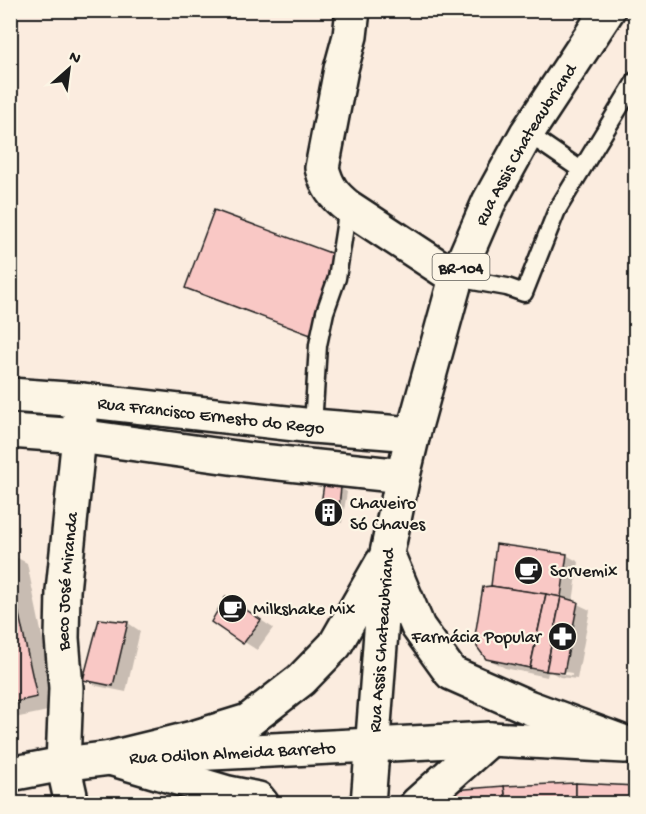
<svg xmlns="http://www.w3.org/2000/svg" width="646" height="814" viewBox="0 0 646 814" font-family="'Gochi Hand',sans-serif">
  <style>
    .shadow { fill: #0003; fill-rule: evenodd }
    .building { fill: #f9c8c5; stroke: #1c1c1c; stroke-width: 1.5 }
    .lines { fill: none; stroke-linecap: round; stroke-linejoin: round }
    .lane-casing { stroke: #1c1c1c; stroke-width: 21 }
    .street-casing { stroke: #1c1c1c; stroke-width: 38 }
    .secondary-casing { stroke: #1c1c1c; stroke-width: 38 }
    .highway-casing { stroke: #1c1c1c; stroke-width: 38 }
    .lane { stroke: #fcf5e5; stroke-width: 16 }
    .street { stroke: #fcf5e5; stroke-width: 33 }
    .secondary { stroke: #fcf5e5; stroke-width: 33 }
    .highway { stroke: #fcf5e5; stroke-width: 33 }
    .labels { text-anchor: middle; stroke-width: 4.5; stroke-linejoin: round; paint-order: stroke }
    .shield { fill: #fcf5e5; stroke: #5f5d58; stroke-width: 1.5 }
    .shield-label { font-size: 16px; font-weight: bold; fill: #1c1c1c }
    .street-label { font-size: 18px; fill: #1c1c1c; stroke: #fcf5e5 }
    .poi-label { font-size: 18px; fill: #1c1c1c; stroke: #fcf5e5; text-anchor: start }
  </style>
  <rect width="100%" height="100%" fill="#fbecdf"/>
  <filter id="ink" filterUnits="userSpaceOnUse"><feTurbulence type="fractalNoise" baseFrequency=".0167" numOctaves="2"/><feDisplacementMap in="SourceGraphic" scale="12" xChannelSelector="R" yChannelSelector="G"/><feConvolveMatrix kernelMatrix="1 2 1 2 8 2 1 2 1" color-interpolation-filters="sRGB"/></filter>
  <g filter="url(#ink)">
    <g class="shadow">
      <polygon points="341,488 347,492 342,523 326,520 320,517"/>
      <polygon points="10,554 27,563 57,709 10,719"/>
      <path d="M566,555L579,562L573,602L590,610L577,679L560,677L551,672L548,673L547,677L505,668L487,658L492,587ZM559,671L572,673V676L559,674Z"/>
      <polygon points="227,598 273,628 257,650 213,622"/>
      <polygon points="100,621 128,623 140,631 126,692 97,686 85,679"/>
    </g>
    <g class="building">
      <polygon points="214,210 344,258 316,337 185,288"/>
      <polygon points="324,484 341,487 339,507 321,504"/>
      <polygon points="321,504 339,507 337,520 319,518"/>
      <polygon points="496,544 567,554 561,597 491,586"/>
      <polygon points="10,573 37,697 10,703"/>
      <polygon points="491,586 546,594 530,668 486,659 477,647 475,636 483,587"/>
      <polygon points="546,594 561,597 546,671 530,668"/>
      <polygon points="226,596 261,620 243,644 211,622"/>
      <polygon points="561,597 578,602 564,673 546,671"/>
      <polygon points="99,619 128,622 113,686 83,680"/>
      <polygon points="576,783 576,804 506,804 504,786"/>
      <polygon points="576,783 636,786 636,804 576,804"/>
      <polygon points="504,786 506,804 454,804 453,790"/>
    </g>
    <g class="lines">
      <defs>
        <g id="lane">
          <polyline points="527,133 581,170"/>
          <polyline points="456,278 507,287 524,293 557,210 636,80"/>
          <polyline points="313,426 318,345 325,312 337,278 348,207"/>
        </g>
        <g id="street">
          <path d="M353,10L350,36L341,69L322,168C327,187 333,195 348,207L456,278"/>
          <path id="s1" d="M10,395L81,400L313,426L413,434"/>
          <polyline points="10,431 79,436 251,460 403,476"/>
          <path id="s2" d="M72,804L63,764L66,688L62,638L63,591L79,436L81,400"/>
        </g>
        <g id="secondary">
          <path id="s3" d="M10,774L63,764L111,758L490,739L625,746"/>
        </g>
        <g id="highway">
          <polyline points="389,558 418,627 451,673 528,707 636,747"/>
          <polyline points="111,758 193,738 248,721 301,680 335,645 382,563"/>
          <polyline points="113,759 228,793 258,799 262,804"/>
          <path id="s4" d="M368,804L387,553L403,476L413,434L456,278L489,202L527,133L608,10"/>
          <polyline points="417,804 490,739"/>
        </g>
      </defs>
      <use href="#lane" class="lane-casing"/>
      <use href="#street" class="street-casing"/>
      <use href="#secondary" class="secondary-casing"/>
      <use href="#highway" class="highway-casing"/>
      <use href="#lane" class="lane"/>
      <use href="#street" class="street"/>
      <use href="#secondary" class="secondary"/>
      <use href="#highway" class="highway"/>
    </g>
  </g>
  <defs>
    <symbol id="building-disc" viewBox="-11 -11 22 22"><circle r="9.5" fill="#1c1c1c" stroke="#fcf5e5"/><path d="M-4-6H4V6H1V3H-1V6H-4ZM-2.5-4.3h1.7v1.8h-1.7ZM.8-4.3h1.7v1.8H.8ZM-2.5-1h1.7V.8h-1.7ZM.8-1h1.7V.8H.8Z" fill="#fff"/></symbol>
    <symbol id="cafe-disc" viewBox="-11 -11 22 22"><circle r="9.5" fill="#1c1c1c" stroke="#fcf5e5"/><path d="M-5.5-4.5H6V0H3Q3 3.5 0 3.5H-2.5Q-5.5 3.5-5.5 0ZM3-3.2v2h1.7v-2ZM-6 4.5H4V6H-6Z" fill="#fff"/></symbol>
    <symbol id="pharmacy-disc" viewBox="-11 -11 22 22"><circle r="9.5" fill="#1c1c1c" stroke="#fcf5e5"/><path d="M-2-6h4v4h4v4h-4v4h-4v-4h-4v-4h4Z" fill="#fff"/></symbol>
  </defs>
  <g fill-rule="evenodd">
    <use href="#building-disc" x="312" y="496" width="33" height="33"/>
    <use href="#cafe-disc" x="512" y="554" width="33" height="33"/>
    <use href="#cafe-disc" x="216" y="592" width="33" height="33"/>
    <use href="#pharmacy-disc" x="546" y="620" width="33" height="33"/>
  </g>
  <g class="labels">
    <rect class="shield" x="432.5" y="254" width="57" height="26" rx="4.5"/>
    <g class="shield-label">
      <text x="461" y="273">BR-104</text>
    </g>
    <g class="street-label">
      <text dy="6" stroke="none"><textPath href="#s4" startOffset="686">Rua Assis Chateaubriand</textPath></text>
      <text dy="6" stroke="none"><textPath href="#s1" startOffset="202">Rua Francisco Ernesto do Rego</textPath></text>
      <text dy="6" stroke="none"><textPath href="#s2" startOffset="224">Beco José Miranda</textPath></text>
      <text dy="6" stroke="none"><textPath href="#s4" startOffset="164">Rua Assis Chateaubriand</textPath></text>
      <text dy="6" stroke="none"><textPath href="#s3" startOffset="224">Rua Odilon Almeida Barreto</textPath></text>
    </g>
    <g class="poi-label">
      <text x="350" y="508">Chaveiro<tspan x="350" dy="21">Só Chaves</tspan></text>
      <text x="550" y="576">Sorvemix</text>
      <text x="253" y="614">Milkshake Mix</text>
      <text x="541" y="642" text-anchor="end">Farmácia Popular</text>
    </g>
  </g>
  <rect width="646" height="814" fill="none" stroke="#fcf5e5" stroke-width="36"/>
  <rect x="18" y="18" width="610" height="778" fill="none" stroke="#1c1c1c" stroke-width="2" filter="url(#ink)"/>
  <g transform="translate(69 69) rotate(28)" stroke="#fcf5e5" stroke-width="4.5" paint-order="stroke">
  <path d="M0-4.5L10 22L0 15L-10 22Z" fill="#1c1c1c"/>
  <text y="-9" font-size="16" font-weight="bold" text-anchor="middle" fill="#1c1c1c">N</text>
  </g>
</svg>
